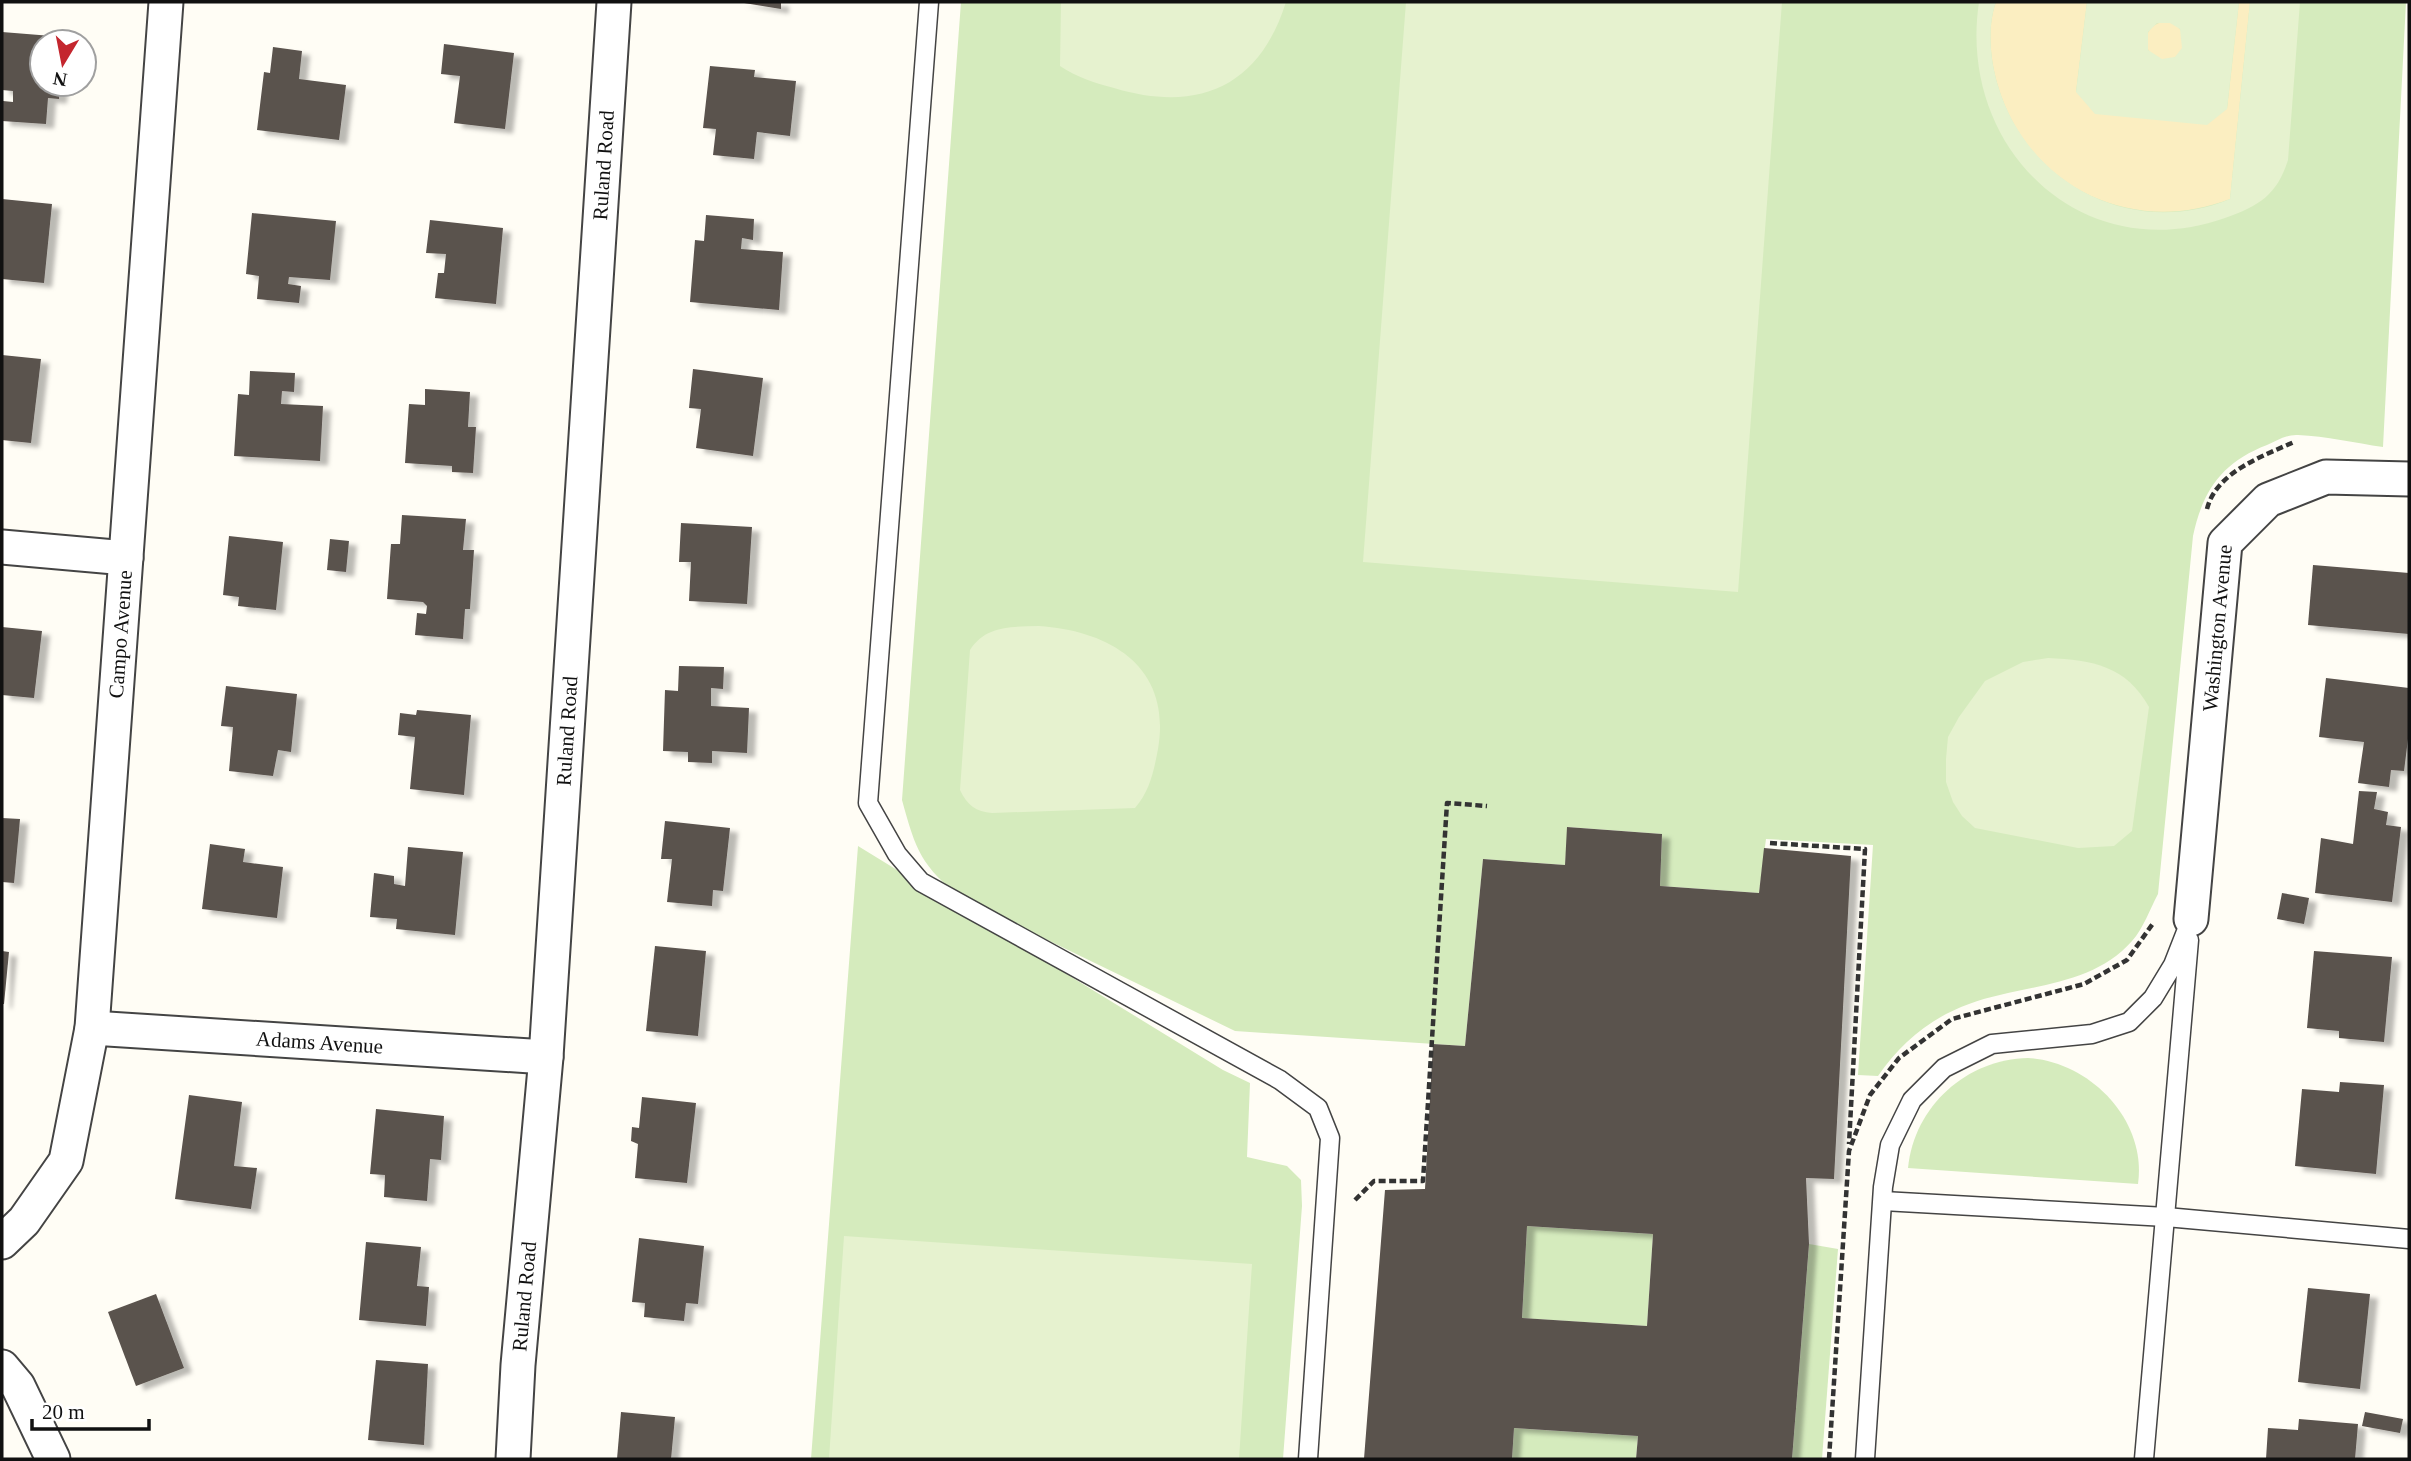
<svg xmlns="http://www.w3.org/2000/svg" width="2411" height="1461" viewBox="0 0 2411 1461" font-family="Georgia,serif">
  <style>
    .green { fill: #d5ebbd }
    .sand { fill: #fbeec1 }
    .pitch { fill: #e6f2cf; fill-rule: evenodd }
    .building { fill: #5a524d; fill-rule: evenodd; filter: url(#shadow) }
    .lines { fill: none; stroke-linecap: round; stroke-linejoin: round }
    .lane-casing { stroke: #444; stroke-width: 21 }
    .street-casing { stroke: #444; stroke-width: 37 }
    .path { stroke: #333; stroke-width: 4.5; stroke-dasharray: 7 3.5; stroke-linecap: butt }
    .lane { stroke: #fff; stroke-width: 18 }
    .street { stroke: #fff; stroke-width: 33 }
    .labels { text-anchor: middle; stroke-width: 7; stroke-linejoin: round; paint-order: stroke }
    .street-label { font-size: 21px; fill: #111; stroke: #fff }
  </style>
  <defs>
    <filter id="shadow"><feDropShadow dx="8" dy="4.5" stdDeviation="2" flood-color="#0004"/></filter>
  </defs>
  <rect width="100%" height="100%" fill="#fffdf5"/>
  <g class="green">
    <path d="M961,2H2406L2383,447C2355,443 2326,436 2298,435C2288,434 2276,441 2267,445C2223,462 2203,489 2193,536L2158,894C2150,909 2143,929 2132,941C2091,988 2023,984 1969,1004C1930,1018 1901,1043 1878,1076L1858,1075L1873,845L1766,839L1759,893L1660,886L1662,834L1568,827L1565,865L1483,859L1465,1046L1235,1031L963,899C921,866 916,851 902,800Z"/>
    <polygon points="858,846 1223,1070 1250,1083 1247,1157 1287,1166 1301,1180 1302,1206 1283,1459 811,1459"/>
    <path d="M2028,1058C2091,1062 2147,1121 2138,1184L1908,1168C1914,1106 1967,1059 2028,1058Z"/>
    <polygon points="1527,1226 1653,1234 1647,1326 1522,1318"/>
    <polygon points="1809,1244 1838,1249 1822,1459 1792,1459"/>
    <polygon points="1514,1428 1638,1436 1636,1459 1512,1459"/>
  </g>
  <g class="sand">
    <path d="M1996,2H2087L2076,92L2227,109L2239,2H2250L2230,199C2132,237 2028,187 1998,86C1990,60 1987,27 1996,2Z"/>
    <circle cx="2165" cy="41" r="19"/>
  </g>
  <g class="pitch">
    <path d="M1061,2H1286C1259,88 1197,113 1114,88C1094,83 1077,77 1060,66Z"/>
    <polygon points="1406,2 1782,2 1738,592 1363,562"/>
    <path d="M1979,2H1996C1987,27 1990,60 1998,86C2028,185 2133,239 2230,199L2250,2H2300L2288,160C2277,195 2259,206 2225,218C2081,269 1957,147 1979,2Z"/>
    <path d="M2087,2H2239L2227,109L2207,125L2095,114L2076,92ZM2157,23H2170L2180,29L2182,48L2175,57L2162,59L2148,50V32Z"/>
    <path d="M1039,626C1112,631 1172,668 1158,749C1154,770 1150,791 1135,808L992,813C976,812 967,805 960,790L970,650C986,625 1012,627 1039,626Z"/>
    <path d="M2048,658C2093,660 2126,666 2149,707L2132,831L2114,846L2078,848L1975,828L1962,816L1953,802L1946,782V759L1948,737L1959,717L1985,681L2023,662Z"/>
    <polygon points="844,1236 1252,1264 1239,1459 829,1459"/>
  </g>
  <g class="building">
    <polygon points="738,2 781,2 781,9"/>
    <polygon points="2,32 64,37 64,42 42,42 42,84 60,84 59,99 48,98 46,124 2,121 3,101 13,102 13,91 2,90"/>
    <polygon points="444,44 514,53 505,129 454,123 460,76 441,74"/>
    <polygon points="273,47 302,51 299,79 346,85 339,140 257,130 264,72 270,73"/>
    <polygon points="710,66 755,70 754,77 796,81 790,136 757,132 754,159 713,155 716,129 703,128"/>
    <polygon points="2,199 52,204 44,283 2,279"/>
    <polygon points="252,213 336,221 330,280 289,277 288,284 301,286 299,303 257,299 259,276 246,274"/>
    <polygon points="706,215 754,219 753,240 742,238 741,249 783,252 779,310 690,302 695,240 704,241"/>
    <polygon points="430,220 503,228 496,304 435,298 438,273 444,273 446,254 426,253"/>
    <polygon points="2,355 41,359 31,443 2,440"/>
    <polygon points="693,369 763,378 753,456 696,448 701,409 689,408"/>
    <polygon points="250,371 295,373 294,392 282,391 281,404 323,406 320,461 234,456 238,394 249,395"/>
    <polygon points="425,389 470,392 468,427 476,427 473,473 452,472 452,466 405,463 409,404 425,405"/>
    <polygon points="402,515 466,519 463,550 474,550 470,609 465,609 463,639 415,635 417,613 426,614 427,606 423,602 387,599 391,544 400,544"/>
    <polygon points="681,523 752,527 747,604 689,601 691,562 679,562"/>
    <polygon points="229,536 283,542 276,610 238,606 239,597 223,595"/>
    <polygon points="330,539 349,541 346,572 327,570"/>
    <polygon points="2313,565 2409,573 2409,634 2308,625"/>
    <polygon points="2,627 42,631 34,698 2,695"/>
    <polygon points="679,666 724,667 723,689 711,688 711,706 749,708 747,753 712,751 712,763 688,762 688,752 663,751 665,690 678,691"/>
    <polygon points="2326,678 2409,688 2409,731 2404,771 2391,770 2389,787 2358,783 2364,742 2319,737"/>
    <polygon points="226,686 297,694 291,752 278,750 273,776 229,771 233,727 221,726"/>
    <polygon points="417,710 471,715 464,795 410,789 415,737 398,735 400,713 416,715"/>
    <polygon points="2359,791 2377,792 2374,809 2388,812 2386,825 2401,827 2392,902 2315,893 2321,838 2353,844"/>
    <polygon points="2,818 20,819 14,883 2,882"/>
    <polygon points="665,821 730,828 723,891 713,890 712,906 667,902 672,859 661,859"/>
    <path d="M1567,827L1662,834L1660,886L1759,893L1764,848L1851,856L1834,1179L1806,1178L1809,1244L1792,1459H1636L1638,1436L1514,1428L1512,1459H1364L1385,1190L1425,1189L1433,1044L1465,1046L1483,859L1565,865ZM1527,1226L1653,1234L1647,1326L1522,1318Z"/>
    <polygon points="210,844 245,849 243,862 283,867 277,918 202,909"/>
    <polygon points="408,847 463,852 455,935 396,929 397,919 370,917 374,873 394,876 394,884 405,886"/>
    <polygon points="2282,893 2309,898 2304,924 2277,919"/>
    <polygon points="655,946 706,951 698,1036 646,1031"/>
    <polygon points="2,951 9,952 4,1004 2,1004"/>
    <polygon points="2314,951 2392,957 2384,1042 2339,1038 2339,1031 2307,1028"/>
    <polygon points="2340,1082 2384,1085 2376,1174 2295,1166 2302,1089 2339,1092"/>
    <polygon points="189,1095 242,1102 234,1166 257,1168 251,1209 175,1199"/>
    <polygon points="642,1097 696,1103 687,1183 635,1178 638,1144 631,1141 632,1127 639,1128"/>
    <polygon points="376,1109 444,1116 441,1160 430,1159 427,1201 384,1197 385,1175 370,1174"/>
    <polygon points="639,1238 704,1246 698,1304 686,1303 684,1321 644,1317 645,1303 632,1302"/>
    <polygon points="366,1242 421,1247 417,1286 429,1287 426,1326 359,1320"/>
    <polygon points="2308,1288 2370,1294 2360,1389 2298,1382"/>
    <polygon points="156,1294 184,1368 136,1386 108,1312"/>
    <polygon points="376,1360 428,1364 424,1445 368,1440"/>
    <polygon points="621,1412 675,1417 671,1459 617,1459"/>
    <polygon points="2365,1412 2403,1419 2400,1433 2362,1426"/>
    <polygon points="2299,1419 2358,1424 2355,1459 2266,1459 2268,1428 2298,1430"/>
  </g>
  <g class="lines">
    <defs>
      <g id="lane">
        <polyline points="929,2 868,803 897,854 921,882 1280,1080 1318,1108 1330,1138 1308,1459"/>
        <polyline points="1883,1201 2166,1217 2409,1239"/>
        <polyline points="1865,1459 1883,1187 1890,1145 1912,1100 1944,1068 1992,1044 2092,1034 2129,1022 2153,998 2173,965 2191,919"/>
        <polyline points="2144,1459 2189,940"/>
      </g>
      <g id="street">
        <polyline points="2,547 126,558"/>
        <path id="s1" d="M2191,919L2225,543L2268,500L2326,477L2409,479"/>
        <path id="s2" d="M92,1028L546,1057"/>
        <path id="s3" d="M2,1242L24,1221L66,1161L92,1028L166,2"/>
        <polyline points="2,1367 18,1386 53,1459"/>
        <path id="s4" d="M513,1459L518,1365L546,1057L614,2"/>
      </g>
    </defs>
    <use href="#lane" class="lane-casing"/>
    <use href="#street" class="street-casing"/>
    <g class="path">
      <path d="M2207,509C2216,472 2263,456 2294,442"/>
      <polyline points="1770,843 1865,849 1849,1144"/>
      <polyline points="1355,1200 1374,1181 1423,1181 1447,803 1487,806"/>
      <polyline points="1829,1459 1849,1151 1870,1095 1899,1058 1952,1019 2084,984 2127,960 2154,922"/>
    </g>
    <use href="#lane" class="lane"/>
    <use href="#street" class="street"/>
  </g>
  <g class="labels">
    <g class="street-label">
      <text dy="7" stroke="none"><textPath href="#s4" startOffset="1297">Ruland Road</textPath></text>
      <text dy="7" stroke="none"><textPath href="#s1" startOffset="292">Washington Avenue</textPath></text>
      <text dy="7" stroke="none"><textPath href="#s3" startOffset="634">Campo Avenue</textPath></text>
      <text dy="7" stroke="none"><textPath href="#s4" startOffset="730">Ruland Road</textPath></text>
      <text dy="7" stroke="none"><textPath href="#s2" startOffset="228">Adams Avenue</textPath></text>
      <text dy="7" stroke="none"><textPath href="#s4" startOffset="163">Ruland Road</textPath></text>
    </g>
  </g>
  <rect width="2411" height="1461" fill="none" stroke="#111111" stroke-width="7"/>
  <g transform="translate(63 63) rotate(190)"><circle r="33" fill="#ffffff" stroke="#a0a0a0" stroke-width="2"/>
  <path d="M0-5L12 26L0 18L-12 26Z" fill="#c4262e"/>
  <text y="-10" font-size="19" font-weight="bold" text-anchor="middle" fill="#111111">N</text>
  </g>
  <path d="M32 1419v10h117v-10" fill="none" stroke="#111111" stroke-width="3.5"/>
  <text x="42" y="1419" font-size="21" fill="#111111" stroke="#ffffff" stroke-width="5" paint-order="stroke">20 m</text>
</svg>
